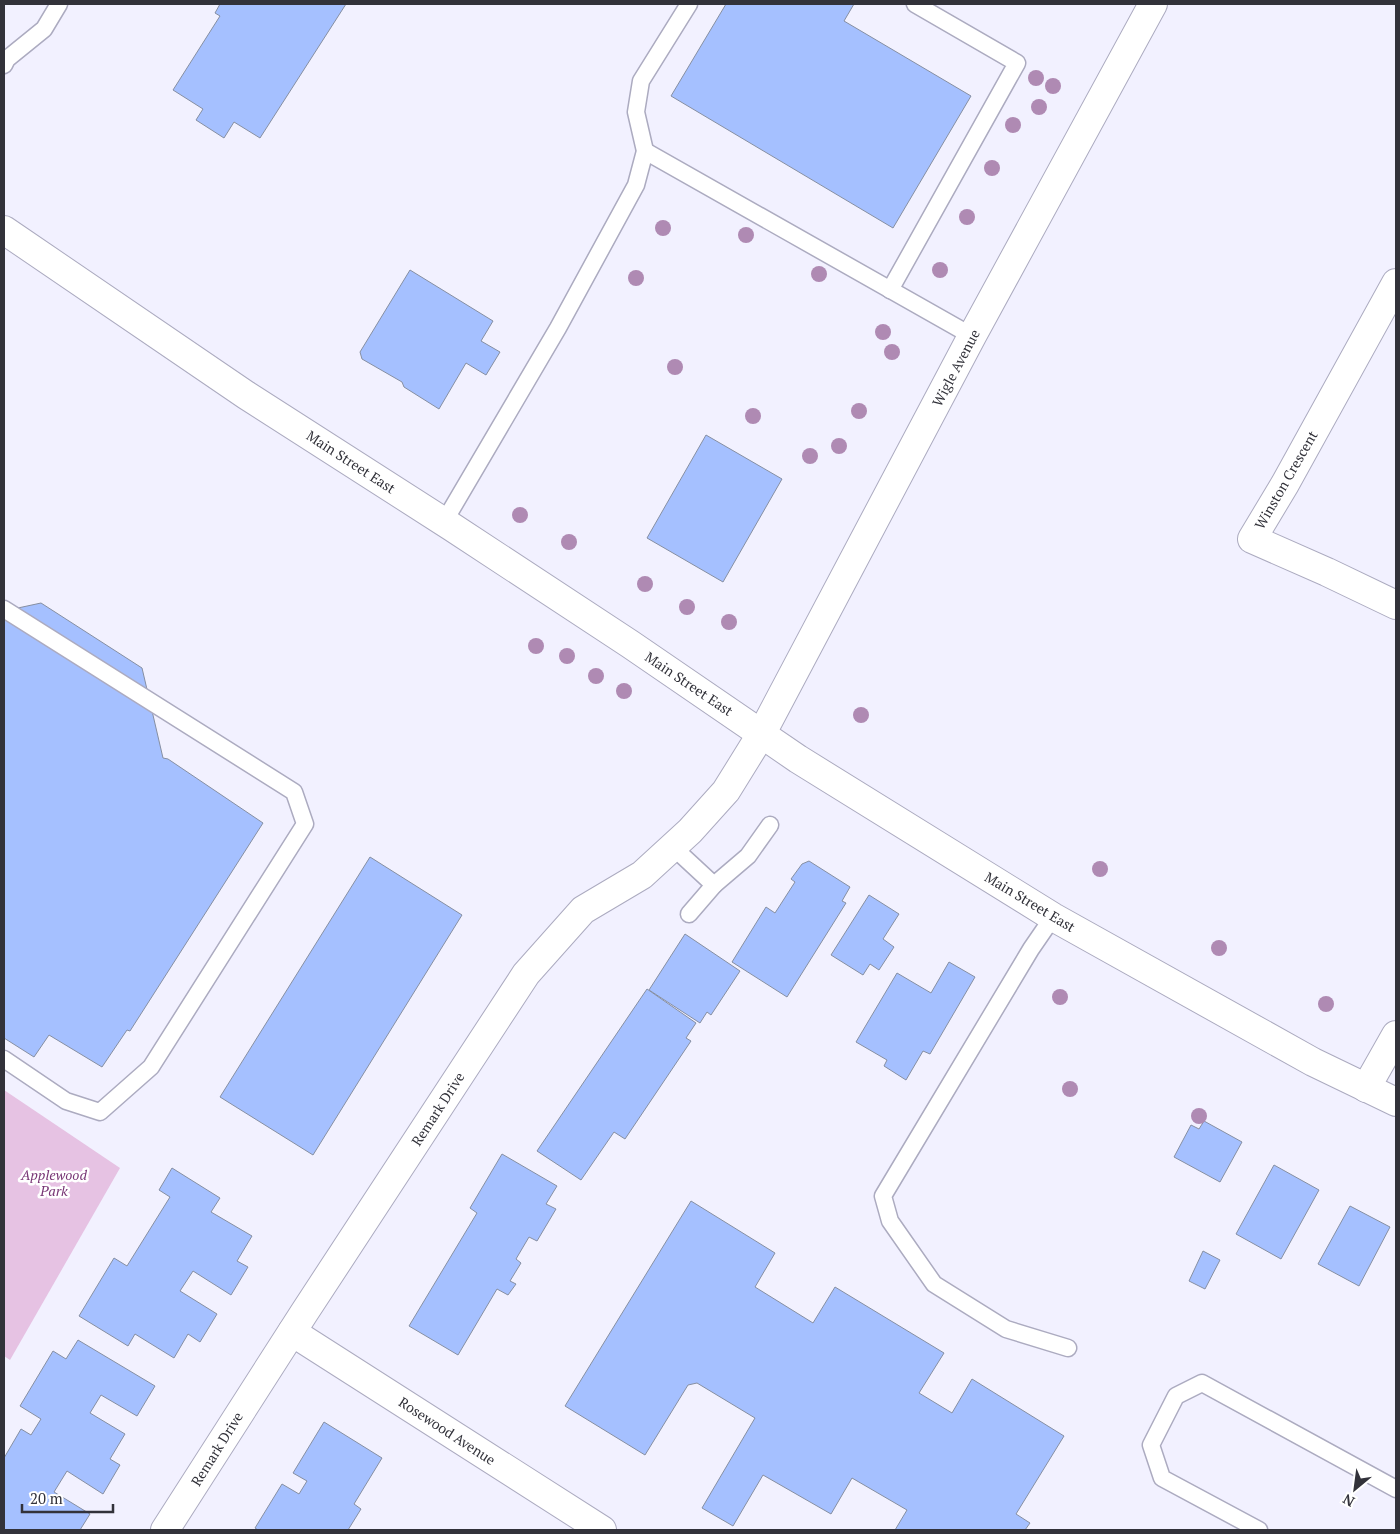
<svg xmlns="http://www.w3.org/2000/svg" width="1400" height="1534" viewBox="0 0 1400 1534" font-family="'PT Serif',serif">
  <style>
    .green { fill: #e6c2e3 }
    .building { fill: #a5c0ff; stroke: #868fa2 }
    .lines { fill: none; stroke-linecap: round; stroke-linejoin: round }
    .service-casing { stroke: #acabc0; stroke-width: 19 }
    .minor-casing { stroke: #acabc0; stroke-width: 30 }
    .tertiary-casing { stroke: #acabc0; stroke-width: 30 }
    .secondary-casing { stroke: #acabc0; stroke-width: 30 }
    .service { stroke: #fff; stroke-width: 16 }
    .minor { stroke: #fff; stroke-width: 28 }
    .tertiary { stroke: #fff; stroke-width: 28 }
    .secondary { stroke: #fff; stroke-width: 28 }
    .tree { fill: #af8ab3 }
    .labels { text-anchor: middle; stroke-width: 5; stroke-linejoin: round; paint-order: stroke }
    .street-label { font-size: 14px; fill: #32323a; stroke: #fff }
    .park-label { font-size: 14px; font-style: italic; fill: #783675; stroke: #fff }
  </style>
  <rect width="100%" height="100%" fill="#f2f1ff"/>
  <polygon class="green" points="4,1090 120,1168 10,1360 4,1356"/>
  <g class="building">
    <polygon points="220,4 346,4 260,138 234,122 224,138 196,120 203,109 173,90 220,16 215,13"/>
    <polygon points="726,4 854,4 844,21 971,96 893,228 671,96"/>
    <polygon points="410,270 493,321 481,341 500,352 486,375 466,363 439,409 404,387 402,382 362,359 360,352"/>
    <polygon points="706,435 782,479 723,582 647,538"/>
    <polygon points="41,603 142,668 163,758 168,759 263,823 130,1031 127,1030 102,1067 49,1035 34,1057 4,1038 4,611"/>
    <polygon points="370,857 462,915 313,1155 220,1097"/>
    <polygon points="809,861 850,887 842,901 846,903 787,997 732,962 766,907 775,913 795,882 791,879 802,864"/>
    <polygon points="869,895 899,914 883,939 894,947 879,970 870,964 863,975 831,955"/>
    <polygon points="685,934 740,971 711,1015 707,1012 700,1023 649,990"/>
    <polygon points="949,962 975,977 930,1054 923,1051 906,1080 884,1066 887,1060 856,1042 897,973 931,993"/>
    <polygon points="647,989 696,1023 686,1038 691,1041 625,1139 614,1132 581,1180 537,1151"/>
    <polygon points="1204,1121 1242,1142 1220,1182 1174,1157 1191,1125 1199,1129"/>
    <polygon points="502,1154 557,1186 546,1204 556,1209 537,1241 529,1237 516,1259 521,1263 510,1281 516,1284 508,1295 497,1289 458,1355 409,1326 477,1213 470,1208"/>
    <polygon points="1274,1165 1319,1190 1281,1259 1236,1234"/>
    <polygon points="172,1168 220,1198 211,1212 252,1236 237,1261 248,1267 231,1295 193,1271 180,1291 217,1314 200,1342 188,1334 174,1358 135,1334 128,1346 79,1316 114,1258 127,1266 170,1197 159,1190"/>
    <polygon points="691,1201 775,1253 755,1287 813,1323 835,1287 944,1353 919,1393 952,1413 972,1379 1064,1436 1016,1514 1030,1523 1025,1530 895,1530 907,1510 852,1478 831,1514 763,1475 733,1526 702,1508 755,1418 697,1383 688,1385 645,1455 565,1406"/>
    <polygon points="1350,1206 1390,1227 1359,1286 1318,1264"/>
    <polygon points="1203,1251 1220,1260 1205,1289 1189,1281"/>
    <polygon points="78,1340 155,1386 137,1416 101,1395 90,1413 125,1434 110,1459 120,1465 103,1494 67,1471 54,1492 90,1514 80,1530 4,1530 4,1458 21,1429 31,1435 41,1419 20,1406 53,1351 66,1359"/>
    <polygon points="324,1422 382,1458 354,1504 361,1509 348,1530 258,1530 255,1528 282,1484 299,1494 307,1481 293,1473"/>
  </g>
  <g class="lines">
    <defs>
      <g id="service">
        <polyline points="4,65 7,59 44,29 59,4"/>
        <polyline points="645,151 972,336"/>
        <polyline points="890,290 1017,63 915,4"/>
        <polyline points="444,522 558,328 636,185 645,151 636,112 641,81 689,4"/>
        <polyline points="4,609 294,792 305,824 151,1067 100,1112 66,1101 4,1059"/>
        <polyline points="673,847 714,885 748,856 770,825"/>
        <polyline points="689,914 714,885"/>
        <polyline points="1053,917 1031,949 883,1196 890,1221 934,1284 1006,1329 1068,1348"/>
        <polyline points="1259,1530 1162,1478 1151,1445 1176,1396 1202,1383 1396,1489"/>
      </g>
      <g id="minor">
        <polyline points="1396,283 1285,484 1252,539 1327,572 1396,605"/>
        <polyline points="1366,1088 1396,1035"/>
        <polyline points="292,1332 602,1530"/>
        <polyline points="165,1530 304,1313 526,974 583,910 642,875 690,831 726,791 762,733"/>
      </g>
      <polyline id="tertiary" points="762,733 972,336 1153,4"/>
      <polyline id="secondary" points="4,230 246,395 452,527 630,644 798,759 1053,917 1313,1062 1396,1102"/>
    </defs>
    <use href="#service" class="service-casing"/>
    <use href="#minor" class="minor-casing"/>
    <use href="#tertiary" class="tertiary-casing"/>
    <use href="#secondary" class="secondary-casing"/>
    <use href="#service" class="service"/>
    <use href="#minor" class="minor"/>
    <use href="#tertiary" class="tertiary"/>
    <use href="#secondary" class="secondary"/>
  </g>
  <g class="tree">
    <circle cx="1036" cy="78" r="8"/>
    <circle cx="1053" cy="86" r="8"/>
    <circle cx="1039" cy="107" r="8"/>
    <circle cx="1013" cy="125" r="8"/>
    <circle cx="992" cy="168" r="8"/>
    <circle cx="967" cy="217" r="8"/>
    <circle cx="663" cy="228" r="8"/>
    <circle cx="746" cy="235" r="8"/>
    <circle cx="940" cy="270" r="8"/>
    <circle cx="819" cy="274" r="8"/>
    <circle cx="636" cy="278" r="8"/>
    <circle cx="883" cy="332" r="8"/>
    <circle cx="892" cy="352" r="8"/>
    <circle cx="675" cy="367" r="8"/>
    <circle cx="859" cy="411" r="8"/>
    <circle cx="753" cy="416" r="8"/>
    <circle cx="839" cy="446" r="8"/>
    <circle cx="810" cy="456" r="8"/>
    <circle cx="520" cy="515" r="8"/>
    <circle cx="569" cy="542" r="8"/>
    <circle cx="645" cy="584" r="8"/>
    <circle cx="687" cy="607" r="8"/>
    <circle cx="729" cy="622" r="8"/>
    <circle cx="536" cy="646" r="8"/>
    <circle cx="567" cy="656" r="8"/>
    <circle cx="596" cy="676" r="8"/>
    <circle cx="624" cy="691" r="8"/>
    <circle cx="861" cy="715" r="8"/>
    <circle cx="1100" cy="869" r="8"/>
    <circle cx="1219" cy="948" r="8"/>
    <circle cx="1060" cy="997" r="8"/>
    <circle cx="1326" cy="1004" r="8"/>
    <circle cx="1070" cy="1089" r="8"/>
    <circle cx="1199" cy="1116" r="8"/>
  </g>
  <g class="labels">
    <g class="street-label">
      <text transform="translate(956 368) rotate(-62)" y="5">Wigle Avenue</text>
      <text transform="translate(351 462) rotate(33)" y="5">Main Street East</text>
      <text transform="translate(1286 480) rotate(-60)" y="5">Winston Crescent</text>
      <text transform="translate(689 684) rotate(34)" y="5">Main Street East</text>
      <text transform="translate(1030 902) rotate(31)" y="5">Main Street East</text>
      <text transform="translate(438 1109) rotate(-57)" y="5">Remark Drive</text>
      <text transform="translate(447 1431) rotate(33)" y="5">Rosewood Avenue</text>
      <text transform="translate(217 1449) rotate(-58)" y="5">Remark Drive</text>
    </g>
    <g class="park-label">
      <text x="54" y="1180">Applewood<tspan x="54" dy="16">Park</tspan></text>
    </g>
  </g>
  <rect width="1400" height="1534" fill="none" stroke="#32323a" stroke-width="10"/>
  <g transform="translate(1355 1489) rotate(209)" stroke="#ffffff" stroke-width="4" paint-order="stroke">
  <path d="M0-4L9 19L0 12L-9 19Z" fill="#32323a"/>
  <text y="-8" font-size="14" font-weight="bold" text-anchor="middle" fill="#32323a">N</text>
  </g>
  <path d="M22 1504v8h91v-8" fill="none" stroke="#32323a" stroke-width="2.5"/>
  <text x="30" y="1504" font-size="15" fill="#32323a" stroke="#ffffff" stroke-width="4" paint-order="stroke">20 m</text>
</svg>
